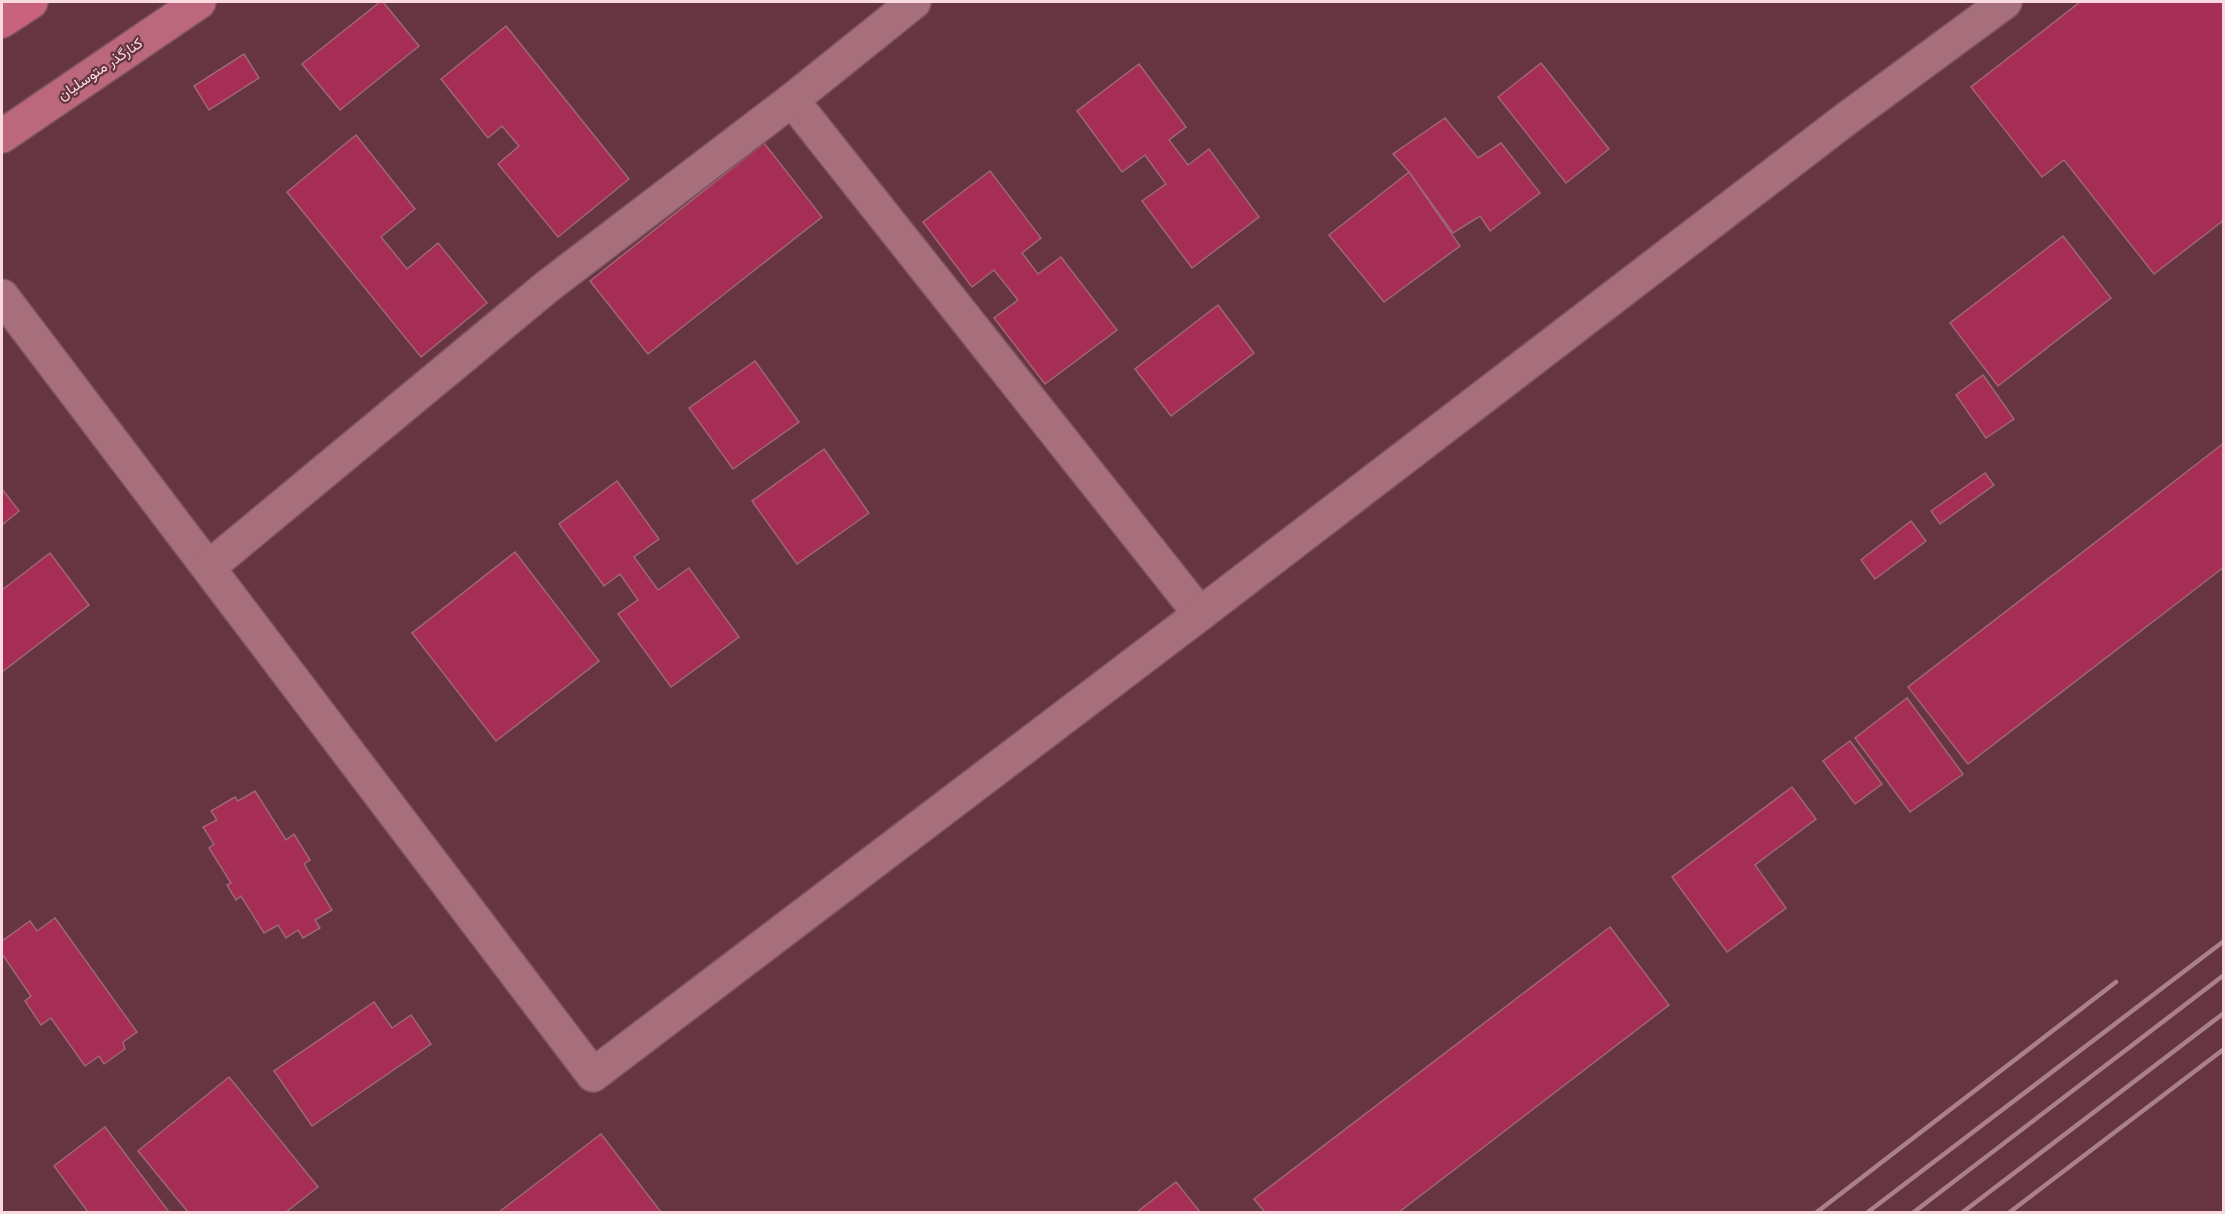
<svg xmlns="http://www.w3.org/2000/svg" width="2225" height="1214" viewBox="0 0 2225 1214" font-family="Ubuntu,Vazirmatn,sans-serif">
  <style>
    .building { fill: #a62d55; stroke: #9e6773; stroke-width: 1.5 }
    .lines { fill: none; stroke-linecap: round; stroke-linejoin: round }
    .minor-casing { stroke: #7e545f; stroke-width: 36 }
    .major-casing { stroke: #7e545f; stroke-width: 36 }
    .highway-casing { stroke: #7e545f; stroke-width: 36 }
    .minor { stroke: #a76f7b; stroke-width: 33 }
    .major { stroke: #bb677c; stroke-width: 33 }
    .highway { stroke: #c8627d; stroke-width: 33 }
    .rail { stroke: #aa8089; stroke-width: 4.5 }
    .labels { text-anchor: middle; stroke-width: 4.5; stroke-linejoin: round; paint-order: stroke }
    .street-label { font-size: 15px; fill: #fadae0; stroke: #673541 }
  </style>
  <rect width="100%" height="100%" fill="#673541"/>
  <g class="building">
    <polygon points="380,2 383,2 419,46 340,110 302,64"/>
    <polygon points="2080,2 2224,2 2224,220 2154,274 2064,160 2042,177 1971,87"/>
    <polygon points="506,26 629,179 558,237 498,164 519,146 502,126 488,138 441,79"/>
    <polygon points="244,54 259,78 209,110 194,86"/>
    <polygon points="1541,63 1609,149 1566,183 1498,97"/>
    <polygon points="1139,64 1186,127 1169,140 1188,165 1209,149 1259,217 1192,268 1142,201 1166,184 1145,155 1122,172 1077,111"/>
    <polygon points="1445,118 1478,158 1501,143 1540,193 1490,231 1480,216 1453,233 1409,172 1393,154"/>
    <polygon points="356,135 415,209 381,237 407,269 438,243 487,303 421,357 287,192"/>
    <polygon points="764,143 822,217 648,354 590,281"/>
    <polygon points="990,171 1041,238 1022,253 1038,274 1061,257 1117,330 1045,384 994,318 1018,300 994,270 972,287 923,222"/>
    <polygon points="1409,172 1460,246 1384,302 1329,235"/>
    <polygon points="2063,236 2111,298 1998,386 1950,323"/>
    <polygon points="1218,305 1254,353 1171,416 1135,369"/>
    <polygon points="755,361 799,422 733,469 689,408"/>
    <polygon points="1983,375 2014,419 1986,438 1956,395"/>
    <polygon points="2224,443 2224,567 1968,764 1908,687"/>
    <polygon points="824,449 869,513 797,564 752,501"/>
    <polygon points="1985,473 1994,485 1940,524 1931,511"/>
    <polygon points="617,481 659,539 634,557 658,590 689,568 739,637 671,687 618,614 638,600 620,574 604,586 559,524"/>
    <polygon points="2,489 19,511 2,525"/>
    <polygon points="1911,521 1926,541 1875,579 1861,560"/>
    <polygon points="515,552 599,661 496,741 412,633"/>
    <polygon points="50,553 89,605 2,672 2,590"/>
    <polygon points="1907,698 1963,774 1910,812 1855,738"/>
    <polygon points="1850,741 1882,784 1855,804 1823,761"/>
    <polygon points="1792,787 1816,819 1755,865 1786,908 1727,952 1672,877"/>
    <polygon points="255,791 286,840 294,834 310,860 304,864 332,910 315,920 320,928 303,938 298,930 286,938 278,925 264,933 241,896 236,900 227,885 231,883 209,848 214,844 203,827 217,820 211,811 235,797 238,801"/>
    <polygon points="55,918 137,1032 123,1042 125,1049 104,1064 99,1056 85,1066 51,1018 41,1025 25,1001 31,996 2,954 2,941 30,921 37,931"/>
    <polygon points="1610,927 1669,1005 1399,1212 1265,1212 1254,1199"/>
    <polygon points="374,1002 392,1028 411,1015 431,1044 312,1126 274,1071"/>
    <polygon points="229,1077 318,1187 286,1212 188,1212 138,1151"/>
    <polygon points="105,1127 169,1212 88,1212 54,1166"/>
    <polygon points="601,1134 661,1212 499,1212"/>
    <polygon points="1176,1182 1200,1212 1137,1212"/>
  </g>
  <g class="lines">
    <defs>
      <g id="minor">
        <polyline points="792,100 1200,614"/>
        <polyline points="2,296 593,1075 1200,614 1846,119 2005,2"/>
        <polyline points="209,567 548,286 792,100 914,2"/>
      </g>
      <polyline id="major" points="2,136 199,2"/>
      <polyline id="highway" points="2,21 31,2"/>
    </defs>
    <use href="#minor" class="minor-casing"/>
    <use href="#major" class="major-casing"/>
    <use href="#highway" class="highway-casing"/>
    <use href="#minor" class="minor"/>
    <use href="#major" class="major"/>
    <use href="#highway" class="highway"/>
    <g class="rail">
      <polyline points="1817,1212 2116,982"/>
      <polyline points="1868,1212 2224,941"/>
      <polyline points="1914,1212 2224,975"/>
      <polyline points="1963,1212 2224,1013"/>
      <polyline points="2010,1212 2224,1049"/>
    </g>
  </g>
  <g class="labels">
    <g class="street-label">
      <text transform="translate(100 69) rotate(-34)" y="5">کنارگذر متوسلیان</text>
    </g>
  </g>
  <rect width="2225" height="1214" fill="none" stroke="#fadae0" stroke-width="6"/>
</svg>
